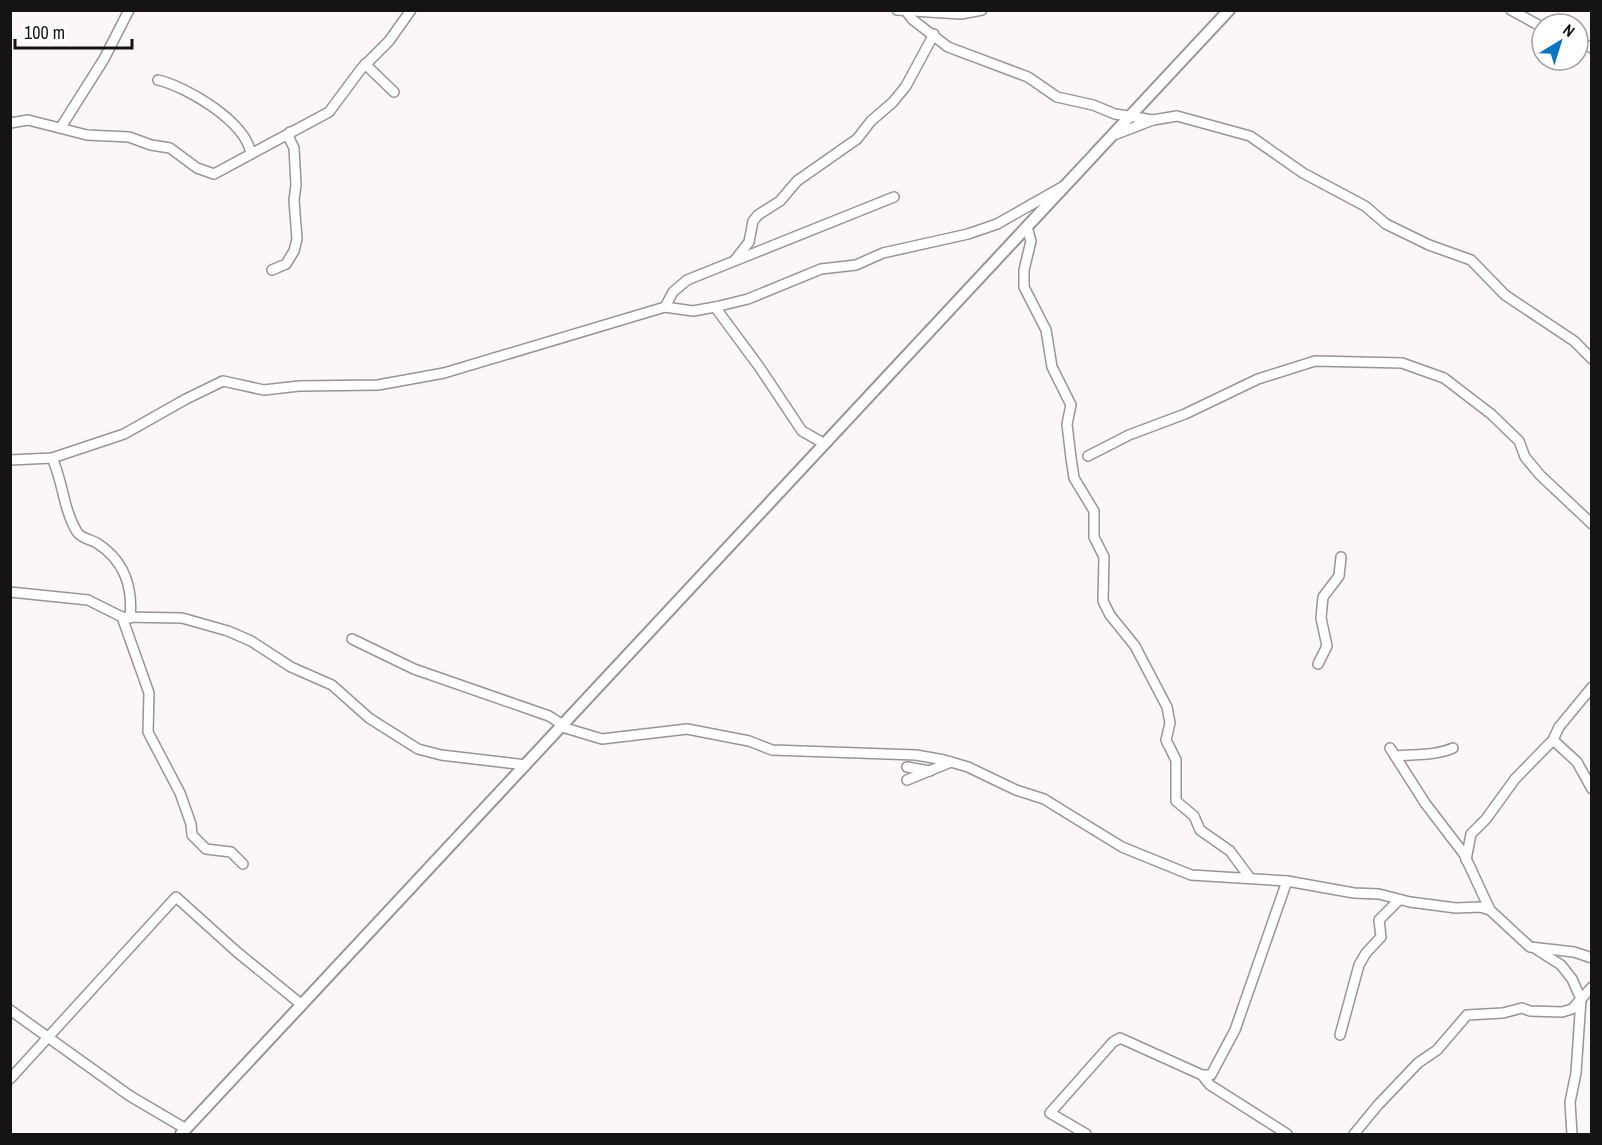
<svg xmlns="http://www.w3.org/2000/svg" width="1602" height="1145" viewBox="0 0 1602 1145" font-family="'Archivo Narrow',sans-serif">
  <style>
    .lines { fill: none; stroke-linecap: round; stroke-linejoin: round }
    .minor-casing { stroke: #999497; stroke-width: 12 }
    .tertiary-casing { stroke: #999497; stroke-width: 14 }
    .minor { stroke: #fff; stroke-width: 9 }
    .tertiary { stroke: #fff; stroke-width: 10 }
  </style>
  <rect width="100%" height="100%" fill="#fcf6f9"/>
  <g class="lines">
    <defs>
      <g id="minor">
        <polyline points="897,10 961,14 982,10"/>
        <polyline points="1511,10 1542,27"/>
        <polyline points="906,11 913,20 948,47 1028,77 1057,97 1093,105 1115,114 1153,120"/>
        <polyline points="1578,42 1592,48"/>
        <polyline points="365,64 394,92"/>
        <path d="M158,80C188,87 246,122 251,154"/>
        <polyline points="10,123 28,120 87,135 129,137 151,145 170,148 197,168 214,174 329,112 361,69 389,41 411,10"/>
        <polyline points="61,127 104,59 129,10"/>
        <polyline points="1114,135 1153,120 1177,116 1250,136 1303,173 1365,206 1386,224 1429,245 1471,260 1505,295 1574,341 1592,359"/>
        <polyline points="1027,227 1031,241 1024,270 1024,287 1046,330 1052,367 1071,405 1067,424 1071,458 1074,478 1094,511 1094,537 1104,557 1103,601 1110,615 1135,646 1167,707 1170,723 1166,740 1176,760 1176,801 1194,816 1200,830 1230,851 1250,878"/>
        <polyline points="735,260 749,242 753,221 758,215 780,201 797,181 857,139 871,121 893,102 906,86 934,34"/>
        <polyline points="272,270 286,264 294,251 297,239 294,200 296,185 294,148 289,138 290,132"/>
        <polyline points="665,307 673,292 687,280 894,197"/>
        <polyline points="715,307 760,368 802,431 825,444"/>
        <polyline points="1088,456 1129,435 1185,414 1258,379 1315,361 1402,363 1444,378 1491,414 1519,441 1525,457 1540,475 1592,524"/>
        <path d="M52,458C63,481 63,509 77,532C82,539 90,539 97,543C125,561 133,587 130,618"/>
        <polyline points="10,460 52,458 124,434 186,399 223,381 264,390 299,386 378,385 444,373 665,307 693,311 715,307 748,299 821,269 856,265 883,253 968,234 997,224 1064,186"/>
        <polyline points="10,592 88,600 122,617 182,618 228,631 251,641 291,667 332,685 369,718 418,749 441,755 526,765"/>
        <polyline points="122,617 149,693 148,732 180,793 191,824 192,835 206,849 231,852 243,864"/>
        <polyline points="352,639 414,669 549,716 563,725"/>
        <polyline points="1318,664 1327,646 1321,618 1323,597 1339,576 1341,557"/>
        <polyline points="562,727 602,739 687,729 749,741 772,750 916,755 944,760 968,767 1016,790 1044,799 1122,847 1191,875 1287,881 1354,893 1379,894 1410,902 1456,908 1480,907 1490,910 1530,947 1574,952 1592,958"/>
        <polyline points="1553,740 1577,762 1592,789"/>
        <polyline points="1390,748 1425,803 1464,854 1490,910"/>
        <path d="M1395,756C1415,754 1435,756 1453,748"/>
        <polyline points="907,767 930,771"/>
        <polyline points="907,780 951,762"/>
        <polyline points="1466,860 1471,834 1486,819 1515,779 1553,740 1559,727 1592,687"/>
        <polyline points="1536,949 1561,965 1572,979 1581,999 1576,1073 1570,1102 1572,1134"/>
        <polyline points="10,1010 130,1096 186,1129"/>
        <polyline points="1340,1035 1359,965 1366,953 1381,937 1379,920 1399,900"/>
        <polyline points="1202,1075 1210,1085 1287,1134"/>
        <polyline points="10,1079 176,897 237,952 302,1005"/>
        <polyline points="1086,1134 1050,1113 1113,1042 1120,1038 1202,1075 1211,1075 1235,1030 1287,881"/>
        <polyline points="1354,1134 1378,1105 1418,1063 1437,1050 1467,1015 1503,1013 1522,1008 1530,1011 1562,1012 1572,1009 1592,987"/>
      </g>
      <polyline id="tertiary" points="181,1134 1229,10"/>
    </defs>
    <use href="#minor" class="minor-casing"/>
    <use href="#tertiary" class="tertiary-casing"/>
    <use href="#minor" class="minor"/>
    <use href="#tertiary" class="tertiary"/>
  </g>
  <rect width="1602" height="1145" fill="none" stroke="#151414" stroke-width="24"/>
  <g transform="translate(1560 42) rotate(38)"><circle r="28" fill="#ffffff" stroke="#a1a1a1" stroke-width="1.5"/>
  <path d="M0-4.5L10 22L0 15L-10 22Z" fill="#0975c0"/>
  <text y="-9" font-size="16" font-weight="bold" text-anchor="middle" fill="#151414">N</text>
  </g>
  <path d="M15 39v9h117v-9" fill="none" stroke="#151414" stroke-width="3"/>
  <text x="24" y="39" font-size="18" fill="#151414" stroke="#ffffff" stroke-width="4.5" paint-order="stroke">100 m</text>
</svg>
